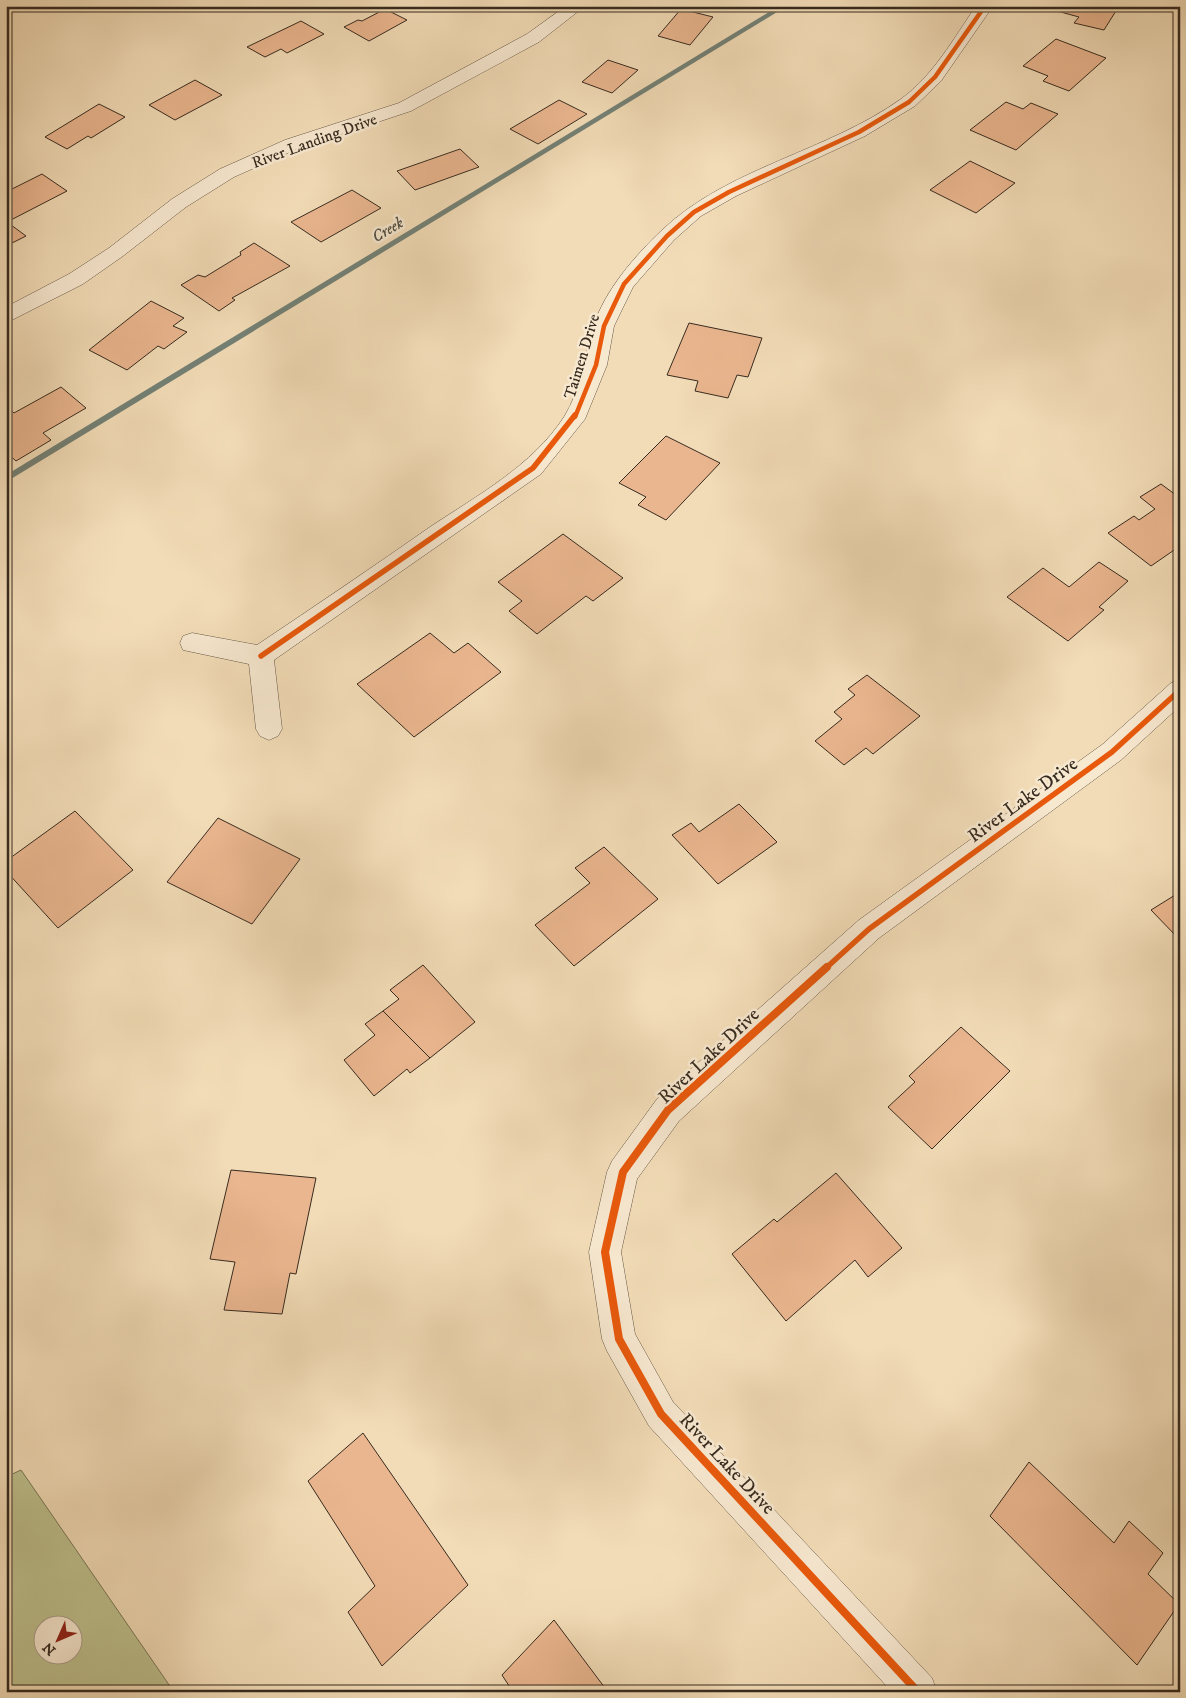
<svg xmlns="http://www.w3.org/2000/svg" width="1186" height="1698" viewBox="0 0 1186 1698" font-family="'IM FELL DW Pica',serif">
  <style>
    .green { fill: #bdc08d; stroke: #7a7656; fill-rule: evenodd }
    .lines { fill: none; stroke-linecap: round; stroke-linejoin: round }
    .stream { fill: #738176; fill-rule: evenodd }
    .building { fill: #eab68f; stroke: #372b1f }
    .minor-casing { stroke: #665745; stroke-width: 1 }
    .minor { fill: #f7e8d0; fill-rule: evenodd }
    .cycleway-far2-casing { stroke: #f7e8d0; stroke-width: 6 }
    .cycleway-far1-casing { stroke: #f7e8d0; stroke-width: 9 }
    .cycleway-casing { stroke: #f7e8d0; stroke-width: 11 }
    .cycleway-far2 { stroke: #e8590c; stroke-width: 4.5 }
    .cycleway-far1 { stroke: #e8590c; stroke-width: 5.5 }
    .cycleway { stroke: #e8590c; stroke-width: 8 }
    .labels { text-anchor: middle; stroke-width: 5; stroke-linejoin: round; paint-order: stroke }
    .far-street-label { font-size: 16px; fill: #372b1f; stroke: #f7e8d0 }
    .far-water-label { font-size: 16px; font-style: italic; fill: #504f43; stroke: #f7e8d0 }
    .street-label { font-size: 19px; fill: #372b1f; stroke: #f7e8d0 }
  </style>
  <rect width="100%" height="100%" fill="#f2dcb7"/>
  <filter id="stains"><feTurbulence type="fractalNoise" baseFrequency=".004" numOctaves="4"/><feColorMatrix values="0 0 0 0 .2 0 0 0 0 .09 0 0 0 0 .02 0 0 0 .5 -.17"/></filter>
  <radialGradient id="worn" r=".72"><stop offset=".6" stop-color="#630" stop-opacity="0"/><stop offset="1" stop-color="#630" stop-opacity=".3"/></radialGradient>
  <path class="green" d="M21,1470L174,1692H6V1477ZM42,1626H72V1656H42Z"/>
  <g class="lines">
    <polygon class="stream" points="779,6 787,6 6,482 6,475"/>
  </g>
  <g class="building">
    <polygon points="1060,6 1119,6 1104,30 1074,23 1079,17 1057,11"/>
    <polygon points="385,9 407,20 369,41 344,27 358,20 362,21"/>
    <polygon points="681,9 713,17 690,45 658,36"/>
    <polygon points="301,21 324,34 287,53 281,49 265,57 247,47"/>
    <polygon points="1056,39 1106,58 1069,91 1043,81 1048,76 1023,66"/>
    <polygon points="608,60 638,70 612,93 582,82"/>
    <polygon points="195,80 222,95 175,120 149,105"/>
    <polygon points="559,100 587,114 538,144 510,129"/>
    <polygon points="1006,102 1023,109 1031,103 1058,114 1016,150 970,130"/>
    <polygon points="99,104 125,117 91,138 88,136 67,149 45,137"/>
    <polygon points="460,149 479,167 415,190 397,171"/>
    <polygon points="970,161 1015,183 976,213 930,190"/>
    <polygon points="42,174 67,191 7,222 26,236 6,246 6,192"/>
    <polygon points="352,190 381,208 321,242 291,222"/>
    <polygon points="254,243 290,266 232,298 235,300 219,311 181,285 198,275 205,277 241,255 240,252"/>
    <polygon points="151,301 184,318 173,326 187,332 164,349 158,346 127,370 89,350"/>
    <polygon points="689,323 762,338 748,377 737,375 728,398 695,391 698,381 667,375"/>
    <polygon points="61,387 86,408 43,433 51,440 16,461 6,452 6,412 10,409 14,413"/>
    <polygon points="666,436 720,463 666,520 638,505 646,497 619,483"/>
    <polygon points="1161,484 1180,498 1180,546 1151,566 1108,533 1134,516 1139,520 1155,509 1140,497"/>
    <polygon points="563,534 623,578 593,601 586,596 537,634 509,611 522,601 498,582"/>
    <polygon points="1099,562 1128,581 1099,607 1104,610 1068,641 1007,597 1043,568 1069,587"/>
    <polygon points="430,633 454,653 468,643 501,672 414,737 357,684"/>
    <polygon points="867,675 920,716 873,754 866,748 844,765 815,741 842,719 834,712 855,695 848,689"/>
    <polygon points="739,804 777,842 718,884 672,835 691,823 699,832"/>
    <polygon points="75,811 133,870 58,928 6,871 6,861"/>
    <polygon points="218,818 300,859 252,924 167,882"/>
    <polygon points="604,847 658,899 574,966 535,925 590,883 575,868"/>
    <polygon points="1180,892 1180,937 1178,938 1151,910"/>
    <polygon points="423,965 475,1022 430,1058 383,1011 399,999 390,990"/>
    <polygon points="383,1011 430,1058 410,1073 407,1069 374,1096 344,1060 375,1035 365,1024"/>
    <polygon points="961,1027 1010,1071 932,1149 888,1107 915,1082 909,1076"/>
    <polygon points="231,1170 316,1178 296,1274 290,1273 282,1314 224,1310 235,1262 210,1259"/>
    <polygon points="836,1173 902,1248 868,1277 855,1260 786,1321 732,1254 774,1219 777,1222"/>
    <polygon points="363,1433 468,1585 382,1666 348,1612 375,1586 308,1481"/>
    <polygon points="1029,1462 1114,1543 1129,1521 1163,1553 1148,1574 1179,1604 1137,1665 990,1516"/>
    <polygon points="554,1620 608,1692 513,1692 502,1675"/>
  </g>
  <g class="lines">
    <defs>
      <g id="minor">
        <polygon points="566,6 585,6 539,42 411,111 299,148 234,177 186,207 123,256 83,284 6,323 6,307 69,274 109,248 172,199 220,169 285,140 399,103 527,34"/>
        <path d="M976,6H993L941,81L915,106L865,136L736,196L701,216L674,240L633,287L614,326L607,365L585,419L541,474L274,660L282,729L278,736L269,740L260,736L256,729L249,664L183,650L180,643L183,636L192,633L257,645C315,606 373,567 430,527C478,495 532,466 564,417C581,390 584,357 593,327C605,290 634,257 662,230C729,167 827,152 901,99C933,76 954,38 976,6Z"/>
        <polygon points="1180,680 1180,706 1121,760 879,938 679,1121 637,1179 621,1252 635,1334 673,1402 932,1678 937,1692 892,1692 649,1426 607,1351 602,1339 589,1252 607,1172 612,1161 657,1099 859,920 1103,744 1171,683"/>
      </g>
    </defs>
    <use href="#minor" class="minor-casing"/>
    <use href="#minor" class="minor"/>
    <defs>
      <polyline id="cycleway-far2" points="575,417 596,365 604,326 624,284 667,236 694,212 729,192 859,132 909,102 935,77 985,6"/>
      <g id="cycleway-far1">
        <polyline points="261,656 533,468 575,415"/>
        <polyline points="826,968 869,929 1112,752 1180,690"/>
      </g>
      <polyline id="cycleway" points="827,967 668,1110 623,1172 605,1252 619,1339 661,1414 918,1692"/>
    </defs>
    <use href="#cycleway-far2" class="cycleway-far2-casing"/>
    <use href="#cycleway-far1" class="cycleway-far1-casing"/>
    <use href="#cycleway" class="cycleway-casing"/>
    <use href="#cycleway-far2" class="cycleway-far2"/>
    <use href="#cycleway-far1" class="cycleway-far1"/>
    <use href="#cycleway" class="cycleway"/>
  </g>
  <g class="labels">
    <g class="far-street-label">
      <text transform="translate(314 140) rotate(-20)" y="6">River Landing Drive</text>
      <text transform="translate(581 356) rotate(-73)" y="6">Taimen Drive</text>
    </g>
    <g class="far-water-label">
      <text transform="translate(387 229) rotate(-31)" y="6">Creek</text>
    </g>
    <g class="street-label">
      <text transform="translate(1022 799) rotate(-36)" y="7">River Lake Drive</text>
      <text transform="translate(708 1055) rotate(-43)" y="7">River Lake Drive</text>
      <text transform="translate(728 1463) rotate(47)" y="7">River Lake Drive</text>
    </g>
  </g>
  <rect width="1186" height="1698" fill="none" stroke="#f2dcb7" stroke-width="25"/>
  <rect x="8" y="8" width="1171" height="1683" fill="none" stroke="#372b1f" stroke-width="2.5"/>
  <rect x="12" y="12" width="1161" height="1673" fill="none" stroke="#372b1f"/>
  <g transform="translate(58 1640) rotate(225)"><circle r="24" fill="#f7e8d0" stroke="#aa9c89"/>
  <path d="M0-4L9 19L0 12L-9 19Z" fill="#8f2418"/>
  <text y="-8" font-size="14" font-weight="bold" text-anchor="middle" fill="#372b1f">N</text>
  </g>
  <rect width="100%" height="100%" filter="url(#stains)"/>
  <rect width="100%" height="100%" fill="url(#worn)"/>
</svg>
